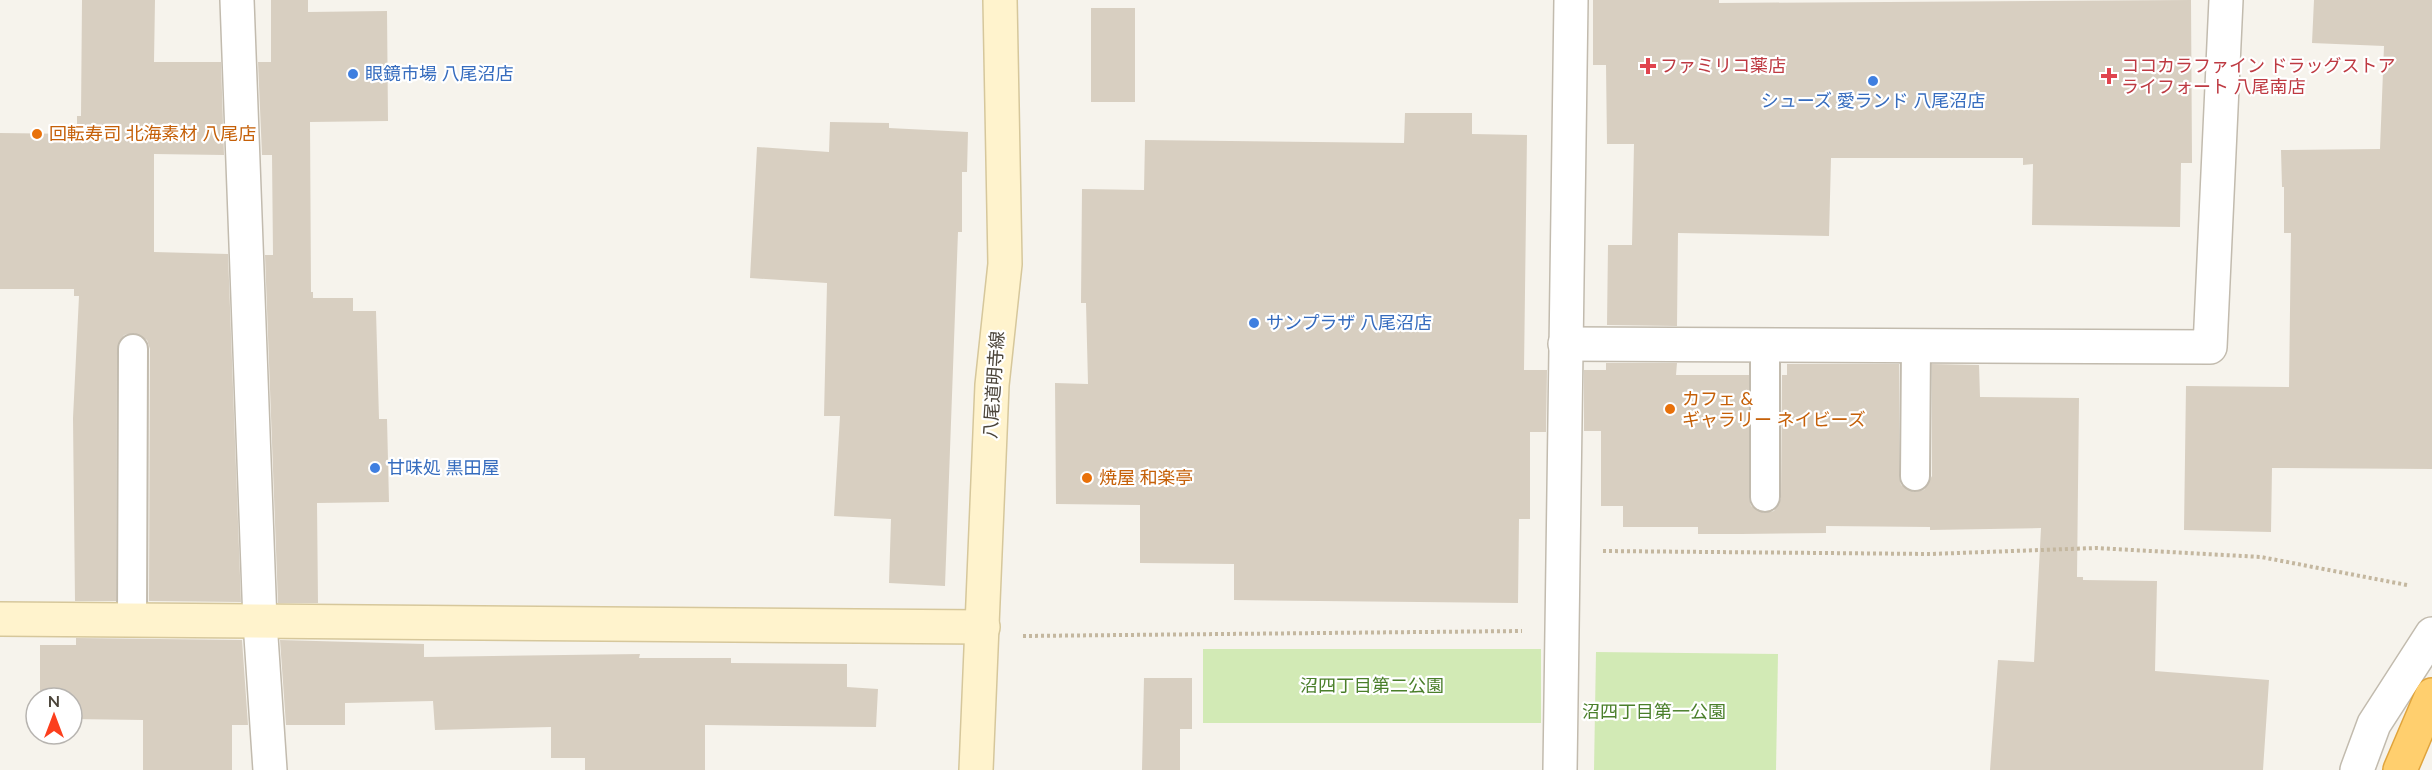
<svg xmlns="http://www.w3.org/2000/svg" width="2432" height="770" viewBox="0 0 2432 770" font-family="Lato,'Noto Sans JP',sans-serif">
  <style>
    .green { fill: #d2eab5 }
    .building { fill: #d8cfc1 }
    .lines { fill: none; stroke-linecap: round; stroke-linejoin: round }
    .lane-casing { stroke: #c2bbae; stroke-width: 32 }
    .street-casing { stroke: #c2bbae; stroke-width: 36 }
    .secondary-casing { stroke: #d6c79b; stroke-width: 36 }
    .highway-casing { stroke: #e0a43c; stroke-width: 36 }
    .path { stroke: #c4b79f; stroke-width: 4; stroke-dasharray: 3 3; stroke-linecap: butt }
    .lane { stroke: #fff; stroke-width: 28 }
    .street { stroke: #fff; stroke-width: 33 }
    .secondary { stroke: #fff3cd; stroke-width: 33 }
    .highway { stroke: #ffcf6e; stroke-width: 33 }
    .health-dot { fill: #e0444e; stroke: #fff; stroke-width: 2 }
    .shop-dot { fill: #3f7fe0; stroke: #fff; stroke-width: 2 }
    .food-dot { fill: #e8710a; stroke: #fff; stroke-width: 2 }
    .labels { text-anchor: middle; stroke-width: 4.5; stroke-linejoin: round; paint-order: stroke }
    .health-label { font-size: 18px; fill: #be3a42; stroke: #fff; text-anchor: start }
    .shop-label { font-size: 18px; fill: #366cbe; stroke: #fff; text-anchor: start }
    .food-label { font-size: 18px; fill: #c56008; stroke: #fff; text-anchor: start }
    .street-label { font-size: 18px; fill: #4b4439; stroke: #fff }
    .park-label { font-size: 18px; fill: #4a7f2a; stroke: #fff }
  </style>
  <rect width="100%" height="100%" fill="#f6f3ec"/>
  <g class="green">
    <rect x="1203" y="649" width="338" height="74"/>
    <polygon points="1596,652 1778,654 1776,770 1594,770"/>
  </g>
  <g class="building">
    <polygon points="82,0 155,0 154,62 221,62 224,155 154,154 154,252 228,254 241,602 149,601 150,349 147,340 134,333 124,335 117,349 116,601 75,601 73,418 79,296 74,296 74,289 0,289 0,133 77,134 77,116 81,116"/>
    <polygon points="271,0 308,0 308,12 387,11 388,121 310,122 311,292 313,292 313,298 353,298 353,311 376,311 379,419 387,419 389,502 317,503 318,603 278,603 265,255 273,255 272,155 262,155 258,62 271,62"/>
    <polygon points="1593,0 1719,0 1719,3 2191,0 2192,163 2181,163 2180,227 2032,225 2033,164 2023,165 2023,158 1831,158 1829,236 1678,233 1677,326 1607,325 1608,245 1632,245 1634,144 1607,144 1606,65 1593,65"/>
    <polygon points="2314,0 2432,0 2432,469 2272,468 2271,532 2184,530 2186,386 2289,387 2291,233 2284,233 2284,187 2282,187 2281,150 2380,149 2384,46 2312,43"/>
    <rect x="1091" y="8" width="44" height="94"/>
    <polygon points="1405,113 1472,113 1472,134 1527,135 1524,370 1547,370 1546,432 1530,432 1530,519 1519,519 1518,603 1234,600 1234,564 1140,563 1140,505 1056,504 1055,383 1088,384 1086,303 1081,303 1082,189 1144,190 1145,140 1404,143"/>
    <polygon points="830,122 889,123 889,128 968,132 967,172 962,172 962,232 958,232 945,586 889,583 891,519 834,516 840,416 824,416 827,283 750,278 757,147 829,152"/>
    <polygon points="1606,363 1677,363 1676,375 1749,375 1749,497 1751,506 1764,513 1774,511 1781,498 1782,375 1787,375 1787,364 1899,364 1899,476 1901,485 1914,492 1924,490 1932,476 1932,364 1979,365 1980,397 2079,398 2077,577 2083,577 2083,580 2157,581 2155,671 2269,680 2263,770 1990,770 1998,660 2034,662 2041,528 1930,530 1930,527 1826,526 1826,533 1741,534 1698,534 1698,527 1623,527 1623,506 1601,506 1601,431 1584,431 1584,370 1606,370"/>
    <polygon points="76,638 242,640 248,725 232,725 232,770 143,770 143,720 72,719 72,698 40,698 40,645 76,645"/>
    <polygon points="280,640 424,644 424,657 640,654 639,658 731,658 731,663 847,664 847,687 878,689 876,727 705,725 705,770 585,770 585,758 551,758 551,727 435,730 433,701 345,703 345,725 286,725"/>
    <polygon points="1144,678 1192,678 1192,729 1180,729 1180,770 1142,770"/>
  </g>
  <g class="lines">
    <defs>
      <g id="lane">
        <polyline points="1765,344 1765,497"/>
        <polyline points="1915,476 1916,345"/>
        <polyline points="132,621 133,349"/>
      </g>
      <g id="street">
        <polyline points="237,0 260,622 270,770"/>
        <polyline points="1565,344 2210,347 2226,0"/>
        <polyline points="1560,770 1571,0"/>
        <polyline points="2357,770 2374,724 2432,634"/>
      </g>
      <g id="secondary">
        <polyline points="0,619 983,627"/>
        <polyline points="976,770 992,385 1005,264 1000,0"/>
      </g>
      <polyline id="highway" points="2400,770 2432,695"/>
    </defs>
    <use href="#lane" class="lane-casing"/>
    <use href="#street" class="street-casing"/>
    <use href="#secondary" class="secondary-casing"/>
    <use href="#highway" class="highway-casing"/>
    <g class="path">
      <polyline points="1603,551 1930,554 2096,548 2261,557 2407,585"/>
      <polyline points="1023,636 1522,631"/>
    </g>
    <use href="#lane" class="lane"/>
    <use href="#street" class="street"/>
    <use href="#secondary" class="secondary"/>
    <use href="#highway" class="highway"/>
  </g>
  <g class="health-dot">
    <path d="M1645 57h6v6h6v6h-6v6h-6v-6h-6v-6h6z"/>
    <path d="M2106 67h6v6h6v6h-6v6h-6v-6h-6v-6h6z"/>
  </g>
  <g class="shop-dot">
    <circle cx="353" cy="74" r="6"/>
    <circle cx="1873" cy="81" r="6"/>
    <circle cx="1254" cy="323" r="6"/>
    <circle cx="375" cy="468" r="6"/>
  </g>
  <g class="food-dot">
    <circle cx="37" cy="134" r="6"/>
    <circle cx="1670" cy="409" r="6"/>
    <circle cx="1087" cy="478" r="6"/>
  </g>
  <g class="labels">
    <g class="health-label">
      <text x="1660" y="72">ファミリコ薬店</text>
      <text x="2121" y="72">ココカラファイン ドラッグストア<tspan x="2121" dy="21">ライフォート 八尾南店</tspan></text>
    </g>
    <g class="shop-label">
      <text x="365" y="80">眼鏡市場 八尾沼店</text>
      <text x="1873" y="107" text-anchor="middle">シューズ 愛ランド 八尾沼店</text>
      <text x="1266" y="329">サンプラザ 八尾沼店</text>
      <text x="387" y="474">甘味処 黒田屋</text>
    </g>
    <g class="food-label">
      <text x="49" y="140">回転寿司 北海素材 八尾店</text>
      <text x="1682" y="405">カフェ &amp;<tspan x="1682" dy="21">ギャラリー ネイビーズ</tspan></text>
      <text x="1099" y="484">焼屋 和楽亭</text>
    </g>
    <g class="street-label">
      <text transform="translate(994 385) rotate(-86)" y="6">八尾道明寺線</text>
    </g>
    <g class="park-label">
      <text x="1372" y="692">沼四丁目第二公園</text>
      <text x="1654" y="718">沼四丁目第一公園</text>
    </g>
  </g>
  <g transform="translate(54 716)"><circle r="28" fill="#ffffff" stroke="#b7b4b0" stroke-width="1.5"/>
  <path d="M0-4.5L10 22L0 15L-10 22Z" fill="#fc3f1d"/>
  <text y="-9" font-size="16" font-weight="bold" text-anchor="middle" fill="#4b4439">N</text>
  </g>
</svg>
